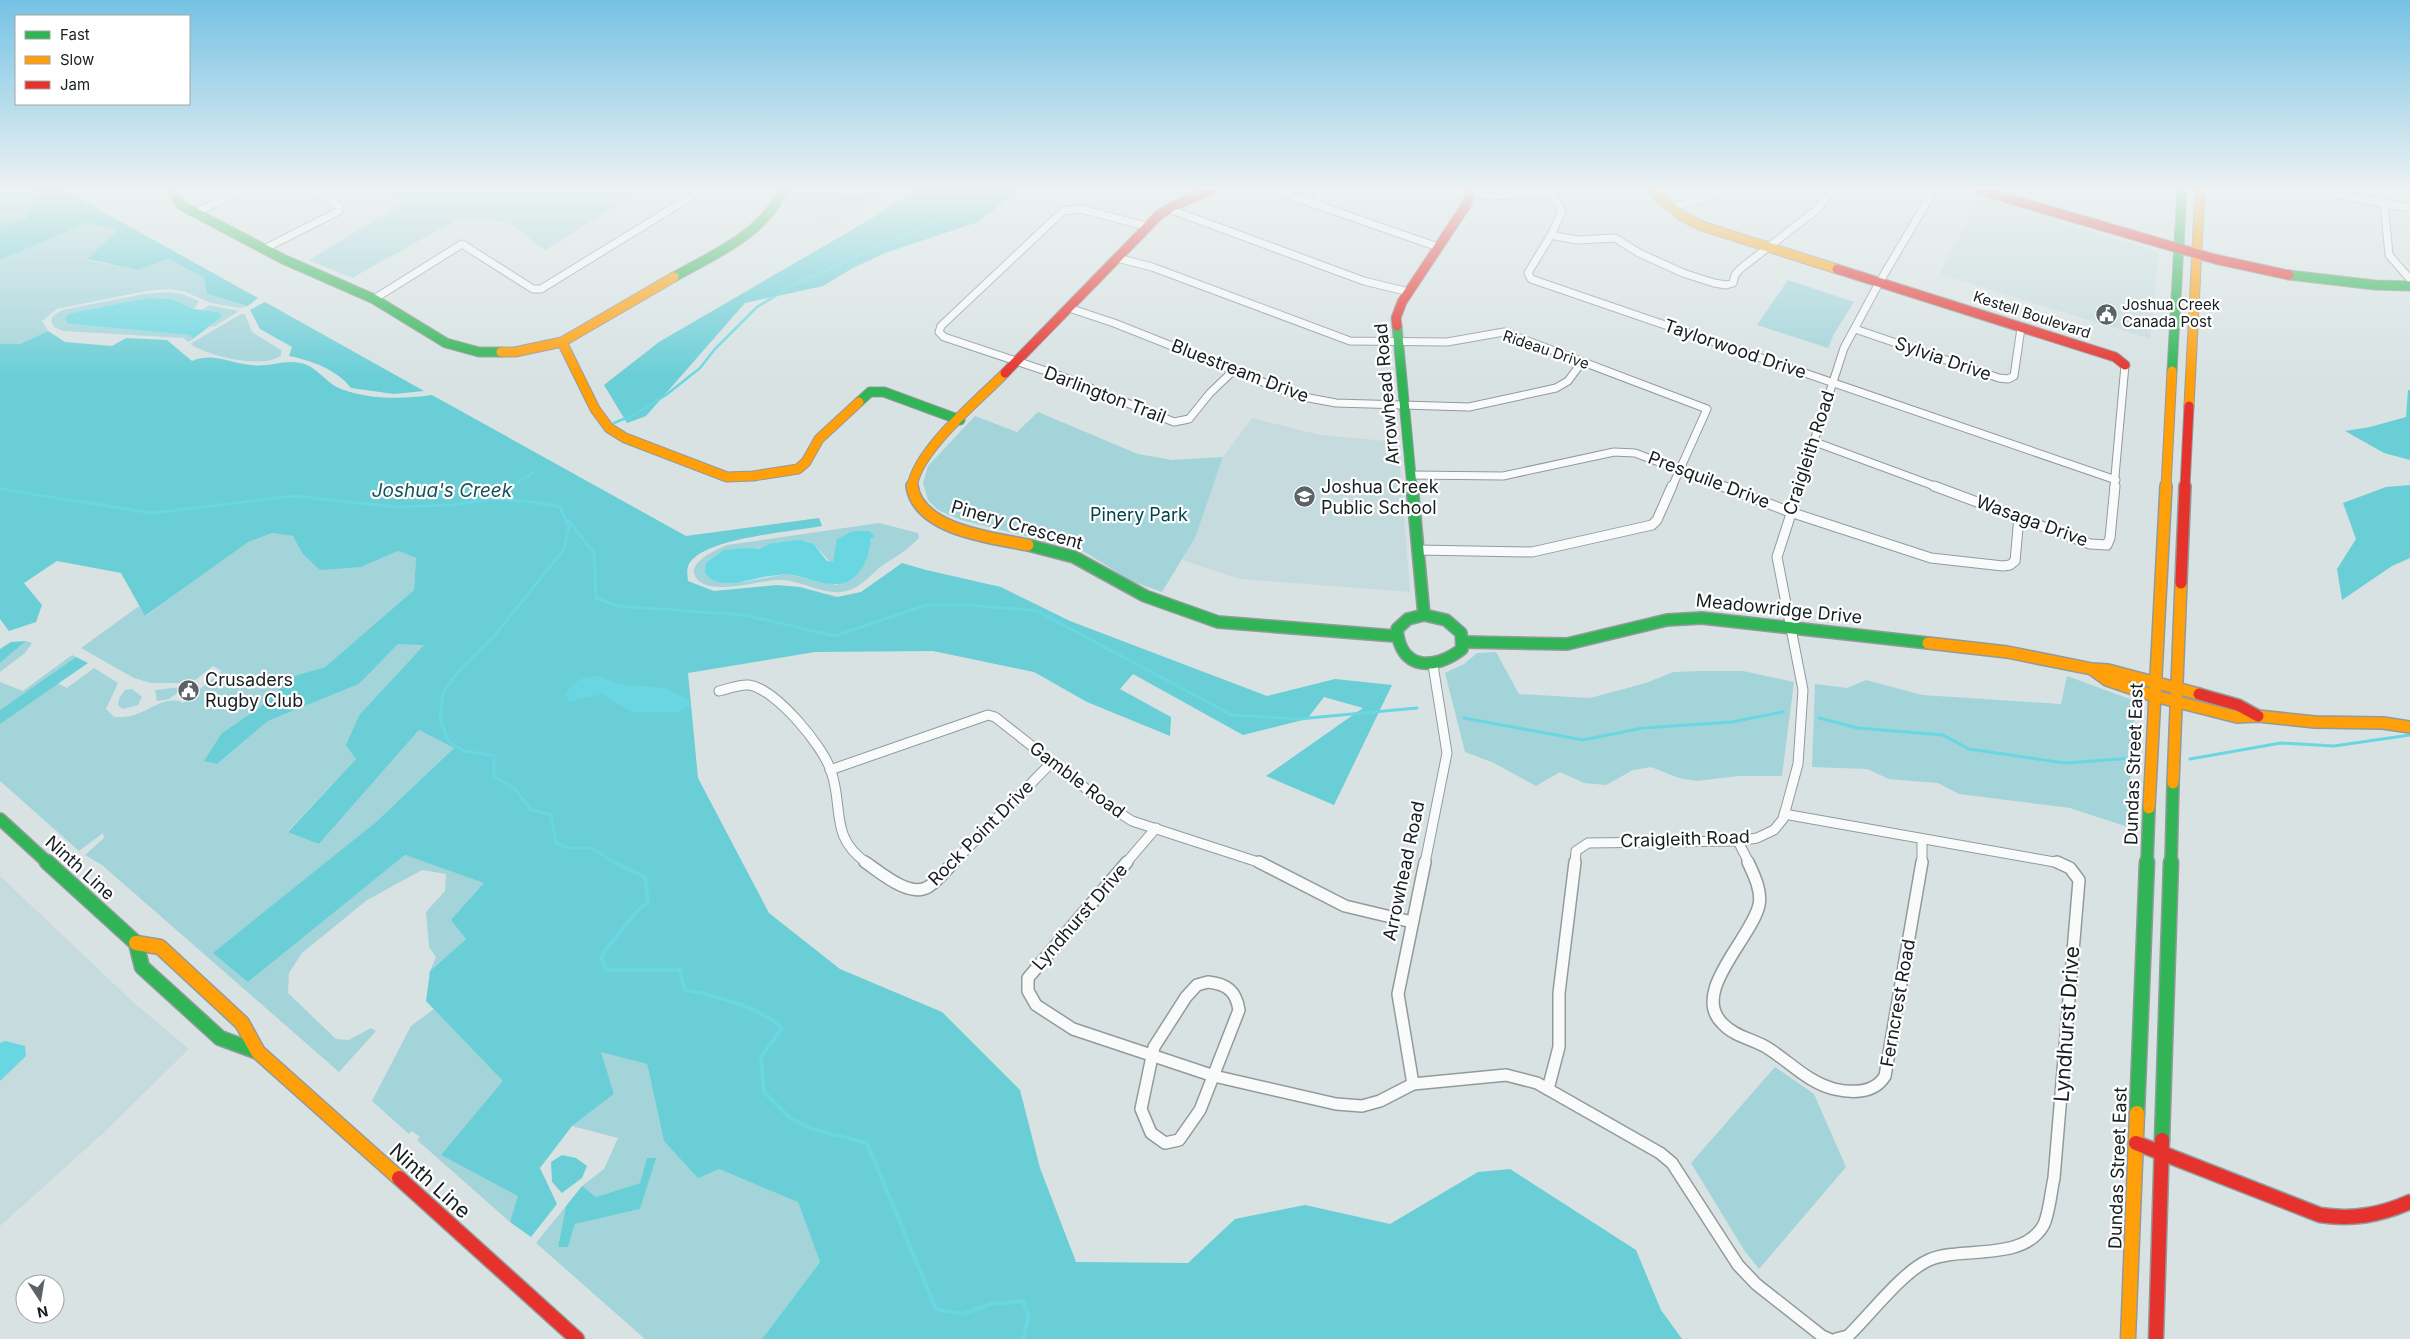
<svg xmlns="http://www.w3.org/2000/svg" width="2410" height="1339" viewBox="0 0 2410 1339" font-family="Inter,sans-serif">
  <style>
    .built { fill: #c6dbdd }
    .green { fill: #a2d4da; fill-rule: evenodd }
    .forest { fill: #69ced6 }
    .water { fill: #69d7e1 }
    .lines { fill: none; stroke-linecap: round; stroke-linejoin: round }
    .stream-far2 { stroke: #69d7e1; stroke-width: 2.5 }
    .stream-far1 { stroke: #69d7e1; stroke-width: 3 }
    .stream { stroke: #69d7e1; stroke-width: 4 }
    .street-far2-casing { stroke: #939a9c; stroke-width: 9 }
    .street-far1-casing { stroke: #939a9c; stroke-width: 11 }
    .street-casing { stroke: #939a9c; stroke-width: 14 }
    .fast-far2-casing { stroke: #939a9c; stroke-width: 11 }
    .fast-far1-casing { stroke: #939a9c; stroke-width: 14 }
    .fast-casing { stroke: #939a9c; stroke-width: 17 }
    .slow-far2-casing { stroke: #939a9c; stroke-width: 11 }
    .slow-far1-casing { stroke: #939a9c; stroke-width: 14 }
    .slow-casing { stroke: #939a9c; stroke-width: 17 }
    .jam-far2-casing { stroke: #939a9c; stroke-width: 11 }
    .jam-far1-casing { stroke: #939a9c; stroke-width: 14 }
    .jam-casing { stroke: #939a9c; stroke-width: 17 }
    .street-far2 { stroke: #f9fbfb; stroke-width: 7 }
    .street-far1 { stroke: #f9fbfb; stroke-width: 9 }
    .street { stroke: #f9fbfb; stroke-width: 11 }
    .fast-far2 { stroke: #30b455; stroke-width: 9 }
    .fast-far1 { stroke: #30b455; stroke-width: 11 }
    .fast { stroke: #30b455; stroke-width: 14 }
    .slow-far2 { stroke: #ff9f0a; stroke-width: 9 }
    .slow-far1 { stroke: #ff9f0a; stroke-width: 11 }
    .slow { stroke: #ff9f0a; stroke-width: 14 }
    .jam-far2 { stroke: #e5322d; stroke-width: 9 }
    .jam-far1 { stroke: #e5322d; stroke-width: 11 }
    .jam { stroke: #e5322d; stroke-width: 14 }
    .labels { text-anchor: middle; stroke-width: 4.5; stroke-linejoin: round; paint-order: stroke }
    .far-poi-label { font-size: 15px; fill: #171e1f; stroke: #fff; text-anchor: start }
    .far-street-label { font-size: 15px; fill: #171e1f; stroke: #fff }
    .street-label { font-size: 18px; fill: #171e1f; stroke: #fff }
    .poi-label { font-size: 18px; fill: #171e1f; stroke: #fff; text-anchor: start }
    .park-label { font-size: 18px; fill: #004449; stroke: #fff }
    .water-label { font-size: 19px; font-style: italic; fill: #155359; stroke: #fff }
    .near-street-label { font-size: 21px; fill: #171e1f; stroke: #fff }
  </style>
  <rect width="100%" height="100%" fill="#d8e2e3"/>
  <g class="built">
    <polygon points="787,190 891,190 835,225 784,209"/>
    <polygon points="1979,198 2159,252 2150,339 1940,274"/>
    <polygon points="1252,418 1320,435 1398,442 1410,592 1240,579 1182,560 1195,538 1223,457"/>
    <polygon points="0,876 133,1002 189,1049 100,1136 0,1226"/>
  </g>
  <g class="green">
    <polygon points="0,190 37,190 26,219 0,226"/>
    <polygon points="383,190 643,190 545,250 510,224 483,219 458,219 352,278 309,260 405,202"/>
    <path d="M872,191L870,198C860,205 852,208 843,200V195L860,196Z"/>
    <polygon points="89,223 118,230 87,260 138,270 169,259 204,278 207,294 248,306 240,308 211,303 183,291 170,289 146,291 57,309 42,321 48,331 20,344 0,344 0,260"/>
    <polygon points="1788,280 1854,302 1834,334 1828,348 1757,325"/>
    <polygon points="166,292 182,294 199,301 194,309 172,299 146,298 69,314 69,324 190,335 193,339 188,342 184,338 63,331 54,327 51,321 53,316 62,310 144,294"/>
    <polygon points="209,305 239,311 215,326 210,327 223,316 218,312 202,310"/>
    <path d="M241,314H245L252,332L281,350V356C276,358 271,361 266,361C243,363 210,356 190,344Z"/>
    <polygon points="1038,412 1138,454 1172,460 1223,457 1195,538 1162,592 1131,581 1085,552 1071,547 961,520 938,510 928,500 923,483 928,466 975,416 1017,432"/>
    <path d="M879,523L918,533L919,538C907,550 897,556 883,565C871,574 861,588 846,591C823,597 800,578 775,580C758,581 700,599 694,573C691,561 719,548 727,545ZM853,531H868L875,537L870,539C872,563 854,573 837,585L787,574L743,582L745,548L755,550L777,542L807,541L813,543L830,562H833L835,554Z"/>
    <path d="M272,533L293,536L302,553L361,567L398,551L416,558L414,590L325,667L289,678L260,707L222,733L217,764L268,721L359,684L398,644H425L360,714L356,759L288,831L319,844L419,730L454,748L375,823L248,982L405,855L485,883L452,920L466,939L430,971L436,957L429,947L426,912L445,891L446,874L422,870L367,900L302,953L289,973L288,993L336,1039L349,1040L371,1028L376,1031L339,1072L102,865L85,855L104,838L103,833L79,851L0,781V724L57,683L67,688L94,668L118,683L106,709L114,717C120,717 125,717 131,716C146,713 167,694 183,703L222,671L213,666L195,680L189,679L182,683H151L134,678L81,648L139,606L146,616L248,541Z"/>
    <polygon points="26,641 32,643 25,653 0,672 0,663"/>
    <polygon points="1496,652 1519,694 1590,698 1646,683 1673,672 1699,671 1743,671 1794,682 1782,776 1739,776 1697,781 1679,778 1651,767 1633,770 1606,785 1584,783 1560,772 1536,786 1494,763 1465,752 1445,673 1464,664 1477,653"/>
    <polygon points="72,655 76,657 0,710 0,682 23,691"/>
    <polygon points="2067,676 2135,701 2128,827 2070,808 1959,794 1938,783 1889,779 1867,769 1812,767 1815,684 1847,688 1866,680 1922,695 2061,704"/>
    <polygon points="181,687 184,688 169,699 157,701 155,690"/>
    <polygon points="132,689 142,697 138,705 123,709 118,705 119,699 125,690"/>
    <polygon points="434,1009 504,1081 442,1155 519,1196 510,1222 417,1140 420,1137 412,1131 409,1134 372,1101 411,1026"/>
    <polygon points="600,1051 647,1064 664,1141 719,1169 798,1201 820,1262 762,1339 645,1339 536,1243 566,1206 558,1247 568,1247 575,1224 640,1209 647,1159 640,1183 596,1197 582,1186 604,1169 618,1138 572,1126 614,1094"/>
    <polygon points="1775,1067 1814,1094 1846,1167 1759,1269 1744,1250 1691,1163"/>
  </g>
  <g class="forest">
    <polygon points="37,190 64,190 258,298 248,306 207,294 204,278 169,259 138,270 87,259 118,230 88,223 0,260 0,226 26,219"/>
    <polygon points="915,190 1018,190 978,222 885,253 853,268 823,286 745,303 646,416 627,423 604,385 659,342 874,217"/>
    <path d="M265,302L424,391L394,394L351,388C338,370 310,360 289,356L292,347L260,329L250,310Z"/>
    <path d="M48,331L65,342L112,346L126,338L167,340L192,361C212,352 230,363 251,365C270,368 288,357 307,365C320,371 329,385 341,389C370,400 402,399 432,395L686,536L819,518L822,526C790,532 715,537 693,559C686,565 687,573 688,581L714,591L777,585L800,587L837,597L861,592L902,563L926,570L1001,587L1070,621L1267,696L1335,679L1392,685L1334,805L1266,776L1363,708L1324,697L1307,719L1243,735L1133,674L1120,689L1171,717L1170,736L1087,702L1034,672L933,651L815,652L688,673L698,778L769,913L840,969L942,1012L1020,1090L1040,1168L1076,1262L1188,1263L1235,1219L1305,1205L1390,1224L1478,1172L1510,1169L1636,1250L1661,1310L1682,1339H762L820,1262L798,1202L719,1169L698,1178L664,1141L647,1064L601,1052L614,1094L572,1126L540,1168L557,1204L531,1237L510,1222L518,1196L441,1155L503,1081L426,1001L430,971L466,939L451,920L484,883L405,855L248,982L213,953L375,823L454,748L419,730L319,844L288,832L356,759L346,745L360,714L424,645L398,644L359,684L268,721L217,764L204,761L222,733L260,707L291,677L325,667L414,590L416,558L398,551L361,567L320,570L302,553L293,536L272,533L248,542L145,616L121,573L57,561L24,583L42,605L36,622L9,631L0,619V344H20Z"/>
    <polygon points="2408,390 2410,390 2410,460 2384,453 2345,431 2370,427 2406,417"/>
    <polygon points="2410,485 2410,558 2392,566 2342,600 2337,569 2356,539 2343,503 2386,487"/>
    <polygon points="26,641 0,663 0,649 11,642"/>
    <polygon points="76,657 88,663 0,724 0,710"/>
    <polygon points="562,1155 576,1158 587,1166 582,1178 562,1193 552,1182 551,1162"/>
    <polygon points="647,1158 656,1158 640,1209 575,1224 568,1247 558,1247 566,1206 582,1186 596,1197 640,1183"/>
  </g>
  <g class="water">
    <polygon points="146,298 172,299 194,309 218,312 223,316 193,339 190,335 69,324 65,319 68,314"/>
    <path d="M853,531H870L875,537L870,539C871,550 867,559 862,568C845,596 818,580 793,575C786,574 778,575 770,576C752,578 719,592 705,573L706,563L724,550L745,548L759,549L772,543L799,540L813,543L827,561L833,562L837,539Z"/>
    <polygon points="599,676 618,684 665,688 689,700 691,705 679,712 632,712 602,694 569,702 565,693 580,679"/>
    <polygon points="5,1041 25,1046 26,1056 0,1081 0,1043"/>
  </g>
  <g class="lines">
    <g class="stream-far2">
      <polyline points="614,423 636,414 666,395 700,368 715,349 757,307 792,286 936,221 996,190"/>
      <polyline points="510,487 534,472"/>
    </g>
    <g class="stream-far1">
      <polyline points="0,489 152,513 294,496 395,507 454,505 490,499 533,502 560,507 569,527 564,549 495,635 458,672 443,693 440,719 449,742 464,751 494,756 494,776 515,789 531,810 551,815 556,843 568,848 592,848 615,863"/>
      <polyline points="491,499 512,486"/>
      <polyline points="567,519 594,553 596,598 617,606 745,615 835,636 926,605 971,605 1037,611 1232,715 1298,719 1417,708"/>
      <polyline points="1464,718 1583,740 1643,728 1732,722 1783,712"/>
      <polyline points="1819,718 1858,728 1943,735 1969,749 2064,763 2135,758"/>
      <polyline points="2190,759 2281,743 2334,746 2410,735"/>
    </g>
    <path class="stream" d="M613,862L645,877L648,902L636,912L601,956L606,970H680L684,989C719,998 754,1004 782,1028L761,1057L764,1092L789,1117L812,1129L867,1143L936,1309L962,1314L991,1304L1023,1301L1029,1316L1023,1339"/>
    <defs>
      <g id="street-far2">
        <polyline points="1274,190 1438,247"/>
        <polyline points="1438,190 1492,196 1578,190"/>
        <polyline points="1552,193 1562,211 1551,235 1528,273 1531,279 2116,480"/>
        <polyline points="2339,195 2410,208"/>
        <polyline points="2384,203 2389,255 2410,279"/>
        <polyline points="1313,204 1327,190"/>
        <polyline points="1671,207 1708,198 1720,190"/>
        <polyline points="1169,209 1364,281 1409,292"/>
        <polyline points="197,212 241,190"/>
        <polyline points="1149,227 1081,209 1063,211 941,326 939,332 944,337 1058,375 1174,422 1189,419 1210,393 1233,371"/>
        <polyline points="1551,235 1577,240 1615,238 1639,253 1683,273 1714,283 1726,285 1733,283 1735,275 1740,269 1819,208 1831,190"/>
        <polyline points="264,249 339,211 339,206 312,190"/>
        <polyline points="1117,258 1152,267 1350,341 1447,342 1504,332 1707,409 1672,487"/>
        <polyline points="374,299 462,244 533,289 541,289 702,190"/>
        <polyline points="1069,308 1114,323 1298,396 1336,403 1469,407 1556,388 1568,381 1582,362"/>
        <polyline points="1855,329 1999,378 2008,379 2014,376 2021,328"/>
        <polyline points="1815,442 1937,487"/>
        <polyline points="1411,475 1503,476 1614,452 1635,453 1725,487"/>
        <polyline points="1799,487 1844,348 1879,283 1934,190"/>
        <polyline points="2114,487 2125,365"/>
      </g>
      <g id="street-far1">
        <polyline points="1722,486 1790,512 1931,558 2003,566 2010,565 2015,561 2019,517"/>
        <polyline points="1934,486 2090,544 2107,545 2110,538 2115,486"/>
        <polyline points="1418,550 1532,552 1652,525 1657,520 1672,486"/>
        <path d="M719,691C728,689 739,684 749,685C776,689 823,746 831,771C844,808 829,837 867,863"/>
        <polyline points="830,770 988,715 995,717 1103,802 1132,821 1261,863"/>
        <polyline points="1784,814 2060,863"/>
        <polyline points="1922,840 1922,863"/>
        <polyline points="1738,841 1749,863"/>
        <polyline points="953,863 1052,762"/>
        <polyline points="1126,863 1156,828"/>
        <polyline points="1425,863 1447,753 1433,665"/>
        <polyline points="1575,863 1576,851 1588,843 1738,841 1757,838 1774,830 1783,819 1798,764 1803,690 1777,557 1800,486"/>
      </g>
      <g id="street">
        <path d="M865,862C880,872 909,898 928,887C938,881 946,870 954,862"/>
        <polyline points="1127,862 1028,978 1028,991 1036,1005 1073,1029 1214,1076 1336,1104 1362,1106 1380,1101 1413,1084 1506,1075 1537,1083 1660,1153 1672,1163 1738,1265 1756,1284 1822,1336 1829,1339"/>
        <polyline points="1259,862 1345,906 1412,922"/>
        <path d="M1748,862C1754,875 1762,891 1759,905C1752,938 1689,993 1723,1024C1734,1036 1752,1039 1766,1047C1789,1061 1807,1082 1834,1089C1852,1093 1874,1094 1885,1076L1922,862"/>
        <path d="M1208,982C1227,984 1236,991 1239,1010L1200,1110L1179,1140L1165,1143L1151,1133L1141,1109L1154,1047L1186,997L1197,985Z"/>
        <polyline points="1413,1084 1398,994 1425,862"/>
        <polyline points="1548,1089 1559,1047 1559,993 1575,862"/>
        <path d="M1836,1339L1848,1336C1870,1315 1902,1272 1929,1260C1961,1246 2022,1262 2043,1226C2049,1216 2051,1191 2054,1178L2079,880L2070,868L2057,862"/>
      </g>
      <g id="fast-far2">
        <polyline points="171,190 181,205 283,259 374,299 446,343 479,352 501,352"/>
        <polyline points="2289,275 2375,285 2410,286"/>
        <path d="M674,277C713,255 764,234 783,190"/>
        <polyline points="1397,326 1412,487"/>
        <polyline points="2172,371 2182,190"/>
        <polyline points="859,402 870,392 884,392 960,420"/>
      </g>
      <g id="fast-far1">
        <polyline points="1412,486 1424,615"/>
        <polyline points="1028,545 1074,557 1145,596 1218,622 1395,636"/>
        <path d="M1424,615L1446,620L1461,633L1462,649C1434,671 1400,670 1397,629L1408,619Z"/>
        <polyline points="1463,642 1567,644 1667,620 1702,618 1928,643"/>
        <polyline points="0,819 48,863"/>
        <polyline points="2147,863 2149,808"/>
        <polyline points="2171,863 2173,783"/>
      </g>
      <g id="fast">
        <polyline points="47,862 136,943 142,967 220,1038 258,1052"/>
        <polyline points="2137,1113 2147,862"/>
        <polyline points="2162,1140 2171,862"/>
      </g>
      <g id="slow-far2">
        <polyline points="1650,190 1682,216 1702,226 1837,269"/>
        <polyline points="562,342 595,409 609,428 625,438 727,477 753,476 798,469 806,462 819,439 859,402"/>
        <polyline points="501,352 515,352 562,342 674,277"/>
        <polyline points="2189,406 2200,190"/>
        <path d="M912,487C917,450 978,401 1005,373"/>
        <polyline points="2166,487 2172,371"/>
      </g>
      <g id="slow-far1">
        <path d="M912,486C918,530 992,538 1028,545"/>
        <polyline points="1928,643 2007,652 2092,669 2108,670 2199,694"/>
        <polyline points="2092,669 2107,680 2154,696 2237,717 2258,716 2315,722 2383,723 2410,727"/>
        <polyline points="2173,783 2181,583"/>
        <polyline points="2149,808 2166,486"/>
      </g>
      <g id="slow">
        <polyline points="136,943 160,947 242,1023 258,1052 399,1178"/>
        <polyline points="2128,1339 2137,1113"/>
      </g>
      <g id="jam-far2">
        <polyline points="1979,190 2215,259 2289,275"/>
        <polyline points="1837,269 2115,357 2125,365"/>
        <polyline points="1397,326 1396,318 1402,302 1467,204 1470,190"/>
        <polyline points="1005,373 1160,214 1173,206 1211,190"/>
        <polyline points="2185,487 2189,406"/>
      </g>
      <g id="jam-far1">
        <polyline points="2181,583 2185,486"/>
        <polyline points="2199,694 2238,705 2258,716"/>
      </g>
      <g id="jam">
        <path d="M2136,1143L2320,1215C2353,1220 2380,1215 2410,1202"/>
        <polyline points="399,1178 577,1339"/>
        <polyline points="2156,1339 2162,1140"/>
      </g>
    </defs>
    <use href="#street-far2" class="street-far2-casing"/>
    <use href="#street-far1" class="street-far1-casing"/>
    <use href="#street" class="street-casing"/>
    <use href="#fast-far2" class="fast-far2-casing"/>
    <use href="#fast-far1" class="fast-far1-casing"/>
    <use href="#fast" class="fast-casing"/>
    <use href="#slow-far2" class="slow-far2-casing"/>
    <use href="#slow-far1" class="slow-far1-casing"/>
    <use href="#slow" class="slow-casing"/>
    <use href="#jam-far2" class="jam-far2-casing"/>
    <use href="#jam-far1" class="jam-far1-casing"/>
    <use href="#jam" class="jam-casing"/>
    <use href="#street-far2" class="street-far2"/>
    <use href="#street-far1" class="street-far1"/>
    <use href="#street" class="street"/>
    <use href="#fast-far2" class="fast-far2"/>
    <use href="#fast-far1" class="fast-far1"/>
    <use href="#fast" class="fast"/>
    <use href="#slow-far2" class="slow-far2"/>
    <use href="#slow-far1" class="slow-far1"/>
    <use href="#slow" class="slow"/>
    <use href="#jam-far2" class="jam-far2"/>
    <use href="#jam-far1" class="jam-far1"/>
    <use href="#jam" class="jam"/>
  </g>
  <linearGradient id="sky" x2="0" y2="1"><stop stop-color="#75c2e5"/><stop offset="0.5" stop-color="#edf2f2"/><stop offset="1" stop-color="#edf2f2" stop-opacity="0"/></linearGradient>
  <rect width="2410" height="378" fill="url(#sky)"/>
  <defs>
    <symbol id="civic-disc" viewBox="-11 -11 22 22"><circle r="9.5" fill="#5b6364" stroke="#fff"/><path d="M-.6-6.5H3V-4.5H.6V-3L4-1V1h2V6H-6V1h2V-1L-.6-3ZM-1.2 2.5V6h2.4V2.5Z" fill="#fff"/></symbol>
    <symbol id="school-disc" viewBox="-11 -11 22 22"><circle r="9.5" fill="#5b6364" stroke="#fff"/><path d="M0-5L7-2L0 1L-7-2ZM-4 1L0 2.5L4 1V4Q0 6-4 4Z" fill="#fff"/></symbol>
  </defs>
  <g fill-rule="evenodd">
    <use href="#civic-disc" x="2094" y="302" width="25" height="25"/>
    <use href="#school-disc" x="1292" y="484" width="25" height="25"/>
    <use href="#civic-disc" x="176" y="678" width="25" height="25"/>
  </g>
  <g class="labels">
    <g class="far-poi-label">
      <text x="2122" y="310">Joshua Creek<tspan x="2122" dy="17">Canada Post</tspan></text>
    </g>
    <g class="far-street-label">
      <text transform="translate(2032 315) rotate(18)" y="5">Kestell Boulevard</text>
      <text transform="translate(1546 350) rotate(19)" y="5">Rideau Drive</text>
    </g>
    <g class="street-label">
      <text transform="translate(1735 349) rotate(19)" y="6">Taylorwood Drive</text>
      <text transform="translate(1943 359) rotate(19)" y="6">Sylvia Drive</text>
      <text transform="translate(1240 371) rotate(21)" y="6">Bluestream Drive</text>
      <text transform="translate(1387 394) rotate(-95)" y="6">Arrowhead Road</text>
      <text transform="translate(1105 395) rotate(21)" y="6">Darlington Trail</text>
      <text transform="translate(1809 453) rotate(-72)" y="6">Craigleith Road</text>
      <text transform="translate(1709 480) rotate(21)" y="6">Presquile Drive</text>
      <text transform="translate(2032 521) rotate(20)" y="6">Wasaga Drive</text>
      <text transform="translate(1017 525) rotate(16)" y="6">Pinery Crescent</text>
      <text transform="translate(1779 609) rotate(6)" y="6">Meadowridge Drive</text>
      <text transform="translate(2134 764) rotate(-88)" y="6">Dundas Street East</text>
      <text transform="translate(1077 780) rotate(37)" y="6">Gamble Road</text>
      <text transform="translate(981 833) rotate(-45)" y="6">Rock Point Drive</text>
      <text transform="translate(1685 839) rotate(-2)" y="6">Craigleith Road</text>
      <text transform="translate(80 868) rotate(42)" y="6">Ninth Line</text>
      <text transform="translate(1404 871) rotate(-78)" y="6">Arrowhead Road</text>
      <text transform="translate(1080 917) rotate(-49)" y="6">Lyndhurst Drive</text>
      <text transform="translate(1898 1003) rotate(-80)" y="6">Ferncrest Road</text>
      <text transform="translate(2118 1168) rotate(-88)" y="6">Dundas Street East</text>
    </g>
    <g class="poi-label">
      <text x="1321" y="493">Joshua Creek<tspan x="1321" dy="21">Public School</tspan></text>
      <text x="205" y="686">Crusaders<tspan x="205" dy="21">Rugby Club</tspan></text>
    </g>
    <g class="park-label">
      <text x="1139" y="521">Pinery Park</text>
    </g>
    <g class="water-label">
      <text x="442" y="497">Joshua's Creek</text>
    </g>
    <g class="near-street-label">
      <text transform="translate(2067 1024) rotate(-86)" y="7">Lyndhurst Drive</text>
      <text transform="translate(430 1181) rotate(42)" y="7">Ninth Line</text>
    </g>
  </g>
  <rect x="15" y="15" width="175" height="90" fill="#ffffff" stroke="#a2a5a5"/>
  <rect x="25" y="31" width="25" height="8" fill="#30b455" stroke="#a2a5a5"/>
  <text x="60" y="40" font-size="15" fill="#171e1f">Fast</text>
  <rect x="25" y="56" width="25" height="8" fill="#ff9f0a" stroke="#a2a5a5"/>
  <text x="60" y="65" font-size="15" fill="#171e1f">Slow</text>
  <rect x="25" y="81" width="25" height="8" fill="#e5322d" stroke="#a2a5a5"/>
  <text x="60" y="90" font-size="15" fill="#171e1f">Jam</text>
  <g transform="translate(40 1299) rotate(168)"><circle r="24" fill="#ffffff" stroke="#a2a5a5"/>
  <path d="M0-4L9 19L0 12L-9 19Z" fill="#5b6364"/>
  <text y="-8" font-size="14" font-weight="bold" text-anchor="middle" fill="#171e1f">N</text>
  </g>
</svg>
